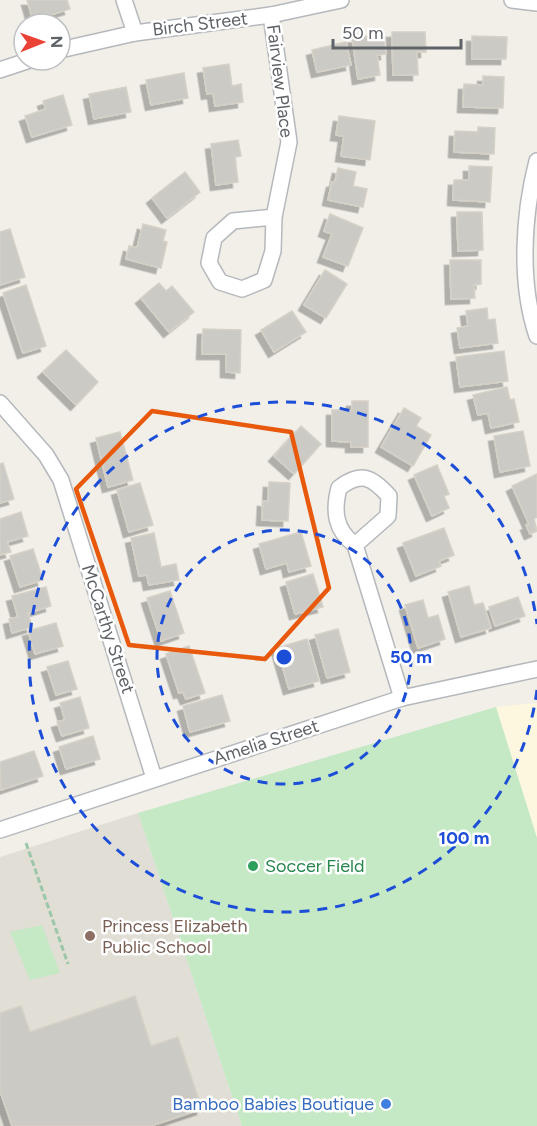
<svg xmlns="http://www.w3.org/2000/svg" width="537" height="1126" viewBox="0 0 537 1126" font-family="Figtree,sans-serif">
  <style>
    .commercial { fill: #fef7e0 }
    .education { fill: #e1ded6 }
    .park { fill: #c5e8c5 }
    .building { fill: #cccac5; stroke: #d6d1c6; stroke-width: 1.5; filter: url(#shadow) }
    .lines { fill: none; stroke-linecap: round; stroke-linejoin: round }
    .minor-casing { stroke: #b5b8bc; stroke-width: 18 }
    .path { stroke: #9cc7a9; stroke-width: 3; stroke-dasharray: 6 3; stroke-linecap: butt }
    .minor { stroke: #fff; stroke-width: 15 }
    .marked { fill: none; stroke: #e8590c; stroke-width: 4.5; stroke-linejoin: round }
    .ring { fill: none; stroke: #1d4ed8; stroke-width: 3; stroke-dasharray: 10 8 }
    .leisure-dot { fill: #2e9e5b; stroke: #fff; stroke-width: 2 }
    .education-dot { fill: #8d6e63; stroke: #fff; stroke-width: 2 }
    .shop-dot { fill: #3f7fe0; stroke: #fff; stroke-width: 2 }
    .labels { text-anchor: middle; stroke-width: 5; stroke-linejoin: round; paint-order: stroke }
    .street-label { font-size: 18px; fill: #5f6368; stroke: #fff }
    .leisure-label { font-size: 18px; fill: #27864d; stroke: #fff; text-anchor: start }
    .education-label { font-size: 18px; fill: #785e54; stroke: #fff; text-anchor: start }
    .shop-label { font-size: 18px; fill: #366cbe; stroke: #fff; text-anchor: end }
    .centre { fill: #1d4ed8; stroke: #fff; stroke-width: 3 }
    .ring-label { font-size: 18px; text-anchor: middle; font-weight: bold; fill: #1d4ed8; stroke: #fff; stroke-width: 5; stroke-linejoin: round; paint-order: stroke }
  </style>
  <defs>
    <filter id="shadow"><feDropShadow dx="-5.5" dy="5.5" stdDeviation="0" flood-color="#0004"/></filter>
  </defs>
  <rect width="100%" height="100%" fill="#f1efe8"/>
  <polygon class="commercial" points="537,703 537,838 496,707"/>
  <polygon class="education" points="138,813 242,1126 0,1126 0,857"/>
  <g class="park">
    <polygon points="496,707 537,838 537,1126 242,1126 138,813"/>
    <polygon points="42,925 60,973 30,980 10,932"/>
  </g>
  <g class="building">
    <polygon points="27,0 67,0 70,9 33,20"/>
    <polygon points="392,32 425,32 426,52 417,52 418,75 393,75"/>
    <polygon points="383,34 386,54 377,55 380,75 358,79 352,38"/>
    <polygon points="472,36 507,37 506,59 472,59"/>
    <polygon points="346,42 351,65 317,72 312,50"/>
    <polygon points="229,64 232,86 241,84 243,102 215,106 213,93 207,94 203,68"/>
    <polygon points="184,73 188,98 151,105 146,80"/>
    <polygon points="483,76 504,77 503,108 463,107 464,84 483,85"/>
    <polygon points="126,87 131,112 94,119 89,94"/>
    <polygon points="63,95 72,125 32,137 25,116 46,109 43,101"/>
    <polygon points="339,116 375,121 370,160 341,156 344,136 336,135"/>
    <polygon points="478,127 495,128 494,154 454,152 455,131 478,132"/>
    <polygon points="238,140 241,156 235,157 238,182 216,185 211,144"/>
    <polygon points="469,166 492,167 490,202 453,200 454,180 469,180"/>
    <polygon points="338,168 356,172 353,186 367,189 363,207 328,200 332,182 335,182"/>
    <polygon points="185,172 200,192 167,218 152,198"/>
    <polygon points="457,212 482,212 483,250 458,251"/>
    <polygon points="330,214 363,228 348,266 323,257 332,234 324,231"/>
    <polygon points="143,224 166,230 163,241 167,242 161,268 126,259 129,246 137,248"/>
    <polygon points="10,229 25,277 0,285 0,232"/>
    <polygon points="450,260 481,260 481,284 474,285 475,298 451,299"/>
    <polygon points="325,270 347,284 326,318 304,305"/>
    <polygon points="159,283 166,291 172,286 194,312 169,332 141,298"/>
    <polygon points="26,285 46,346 23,353 3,293"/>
    <polygon points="487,308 488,320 495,319 498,343 460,348 457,328 468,326 466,311"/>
    <polygon points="292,311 306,332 274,352 261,330"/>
    <polygon points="203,329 241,330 240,373 226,372 226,354 202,354"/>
    <polygon points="66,350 98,382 76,405 43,372"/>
    <polygon points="504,351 508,381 460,387 456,357"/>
    <polygon points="507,387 510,400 514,399 519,422 491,428 488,413 478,415 473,395"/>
    <polygon points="352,401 368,401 368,447 351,447 351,442 332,441 332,410 352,410"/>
    <polygon points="404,408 421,418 416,426 431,435 413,466 381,447"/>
    <polygon points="301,426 321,444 294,474 274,456"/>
    <polygon points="523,431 530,466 500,472 494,436"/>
    <polygon points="120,432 133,480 108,487 96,438"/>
    <polygon points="3,463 14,499 0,503 0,464"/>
    <polygon points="437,465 449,494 444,496 449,508 432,516 414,475"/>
    <polygon points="537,474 537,517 534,519 537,531 530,534 526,525 529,524 512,486"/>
    <polygon points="269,482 290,483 288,521 262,520 263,501 268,502"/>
    <polygon points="140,483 153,525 129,532 117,490"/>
    <polygon points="21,512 28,536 7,542 11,552 0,555 0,519"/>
    <polygon points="444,528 454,555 439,561 441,566 416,576 403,543"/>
    <polygon points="301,532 311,566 289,572 287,563 266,569 259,544"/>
    <polygon points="154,533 161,567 176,564 179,580 149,585 147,575 139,576 131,538"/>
    <polygon points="33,549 43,580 20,587 10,556"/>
    <polygon points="313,574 323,607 295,614 286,582"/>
    <polygon points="469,586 474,605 483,603 491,628 461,637 448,592"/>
    <polygon points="46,587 51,606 28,613 32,627 12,633 9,619 18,617 12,596"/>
    <polygon points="170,591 184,633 161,641 147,598"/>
    <polygon points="518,597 525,616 495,626 489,607"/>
    <polygon points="423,600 428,618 438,615 445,639 418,648 405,605"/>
    <polygon points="56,623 63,646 35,654 28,631"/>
    <polygon points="338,629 350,672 327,678 315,635"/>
    <polygon points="307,639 319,681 289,689 277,648"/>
    <polygon points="189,646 205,693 186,699 183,692 179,693 166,654"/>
    <polygon points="68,661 77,689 56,695 47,667"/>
    <polygon points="222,695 230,721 190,732 183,706"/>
    <polygon points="80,697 89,728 62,736 57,722 65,720 60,703"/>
    <polygon points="93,736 100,759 66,769 59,747"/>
    <polygon points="34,751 43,776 1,790 0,762"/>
    <polygon points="135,996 151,1046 178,1037 202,1109 151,1126 12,1126 0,1091 0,1013 21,1006 30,1032"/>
  </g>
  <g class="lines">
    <defs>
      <g id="minor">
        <polyline points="124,0 135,33"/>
        <polyline points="512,0 537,3"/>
        <polyline points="271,15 289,142 274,217 273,251 264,280 242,289 220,282 209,263 214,238 233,221 274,217"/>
        <polyline points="60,50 135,33 271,15 341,0"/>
        <polyline points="0,70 30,60"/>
        <path d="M537,161C523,215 519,283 537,336"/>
        <polyline points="0,403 46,455 61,480 154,778"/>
        <path d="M355,545L388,516L389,496C372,477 361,471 339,488C333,511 335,530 355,545L402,698"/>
        <polyline points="0,830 402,698 537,669"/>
      </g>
    </defs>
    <use href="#minor" class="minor-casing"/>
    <polyline class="path" points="26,843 68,964"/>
    <use href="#minor" class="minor"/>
  </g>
  <path class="marked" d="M152,411L291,432L329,588L265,659L129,645L76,489Z"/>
  <g class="ring">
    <circle cx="284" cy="657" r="127"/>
    <path d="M537 690A255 255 0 1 1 537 624"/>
  </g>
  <circle class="leisure-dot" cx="253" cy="866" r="6"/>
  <circle class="education-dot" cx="90" cy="936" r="6"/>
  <circle class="shop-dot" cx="386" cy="1104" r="6"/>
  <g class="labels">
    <g class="street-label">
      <text transform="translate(200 24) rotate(-7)" y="6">Birch Street</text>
      <text transform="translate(280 81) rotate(83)" y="6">Fairview Place</text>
      <text transform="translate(108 629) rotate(72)" y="6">McCarthy Street</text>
      <text transform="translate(266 742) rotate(-18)" y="6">Amelia Street</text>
    </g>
    <g class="leisure-label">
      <text x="265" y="872">Soccer Field</text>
    </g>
    <g class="education-label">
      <text x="102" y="932">Princess Elizabeth<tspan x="102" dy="21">Public School</tspan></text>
    </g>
    <g class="shop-label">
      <text x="374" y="1110">Bamboo Babies Boutique</text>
    </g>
  </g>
  <circle cx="284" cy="657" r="9" class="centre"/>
  <g class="ring-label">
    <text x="411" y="663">50 m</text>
    <text x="464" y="844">100 m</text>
  </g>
  <g transform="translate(42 42) rotate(89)"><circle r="28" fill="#ffffff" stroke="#bfc1c3" stroke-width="1.5"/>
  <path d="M0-4.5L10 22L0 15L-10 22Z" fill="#ea4335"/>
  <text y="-9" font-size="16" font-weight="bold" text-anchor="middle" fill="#5f6368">N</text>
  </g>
  <path d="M333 39v9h128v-9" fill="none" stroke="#5f6368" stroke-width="3"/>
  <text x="342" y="39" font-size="18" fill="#5f6368" stroke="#ffffff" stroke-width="4.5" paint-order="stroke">50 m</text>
</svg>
